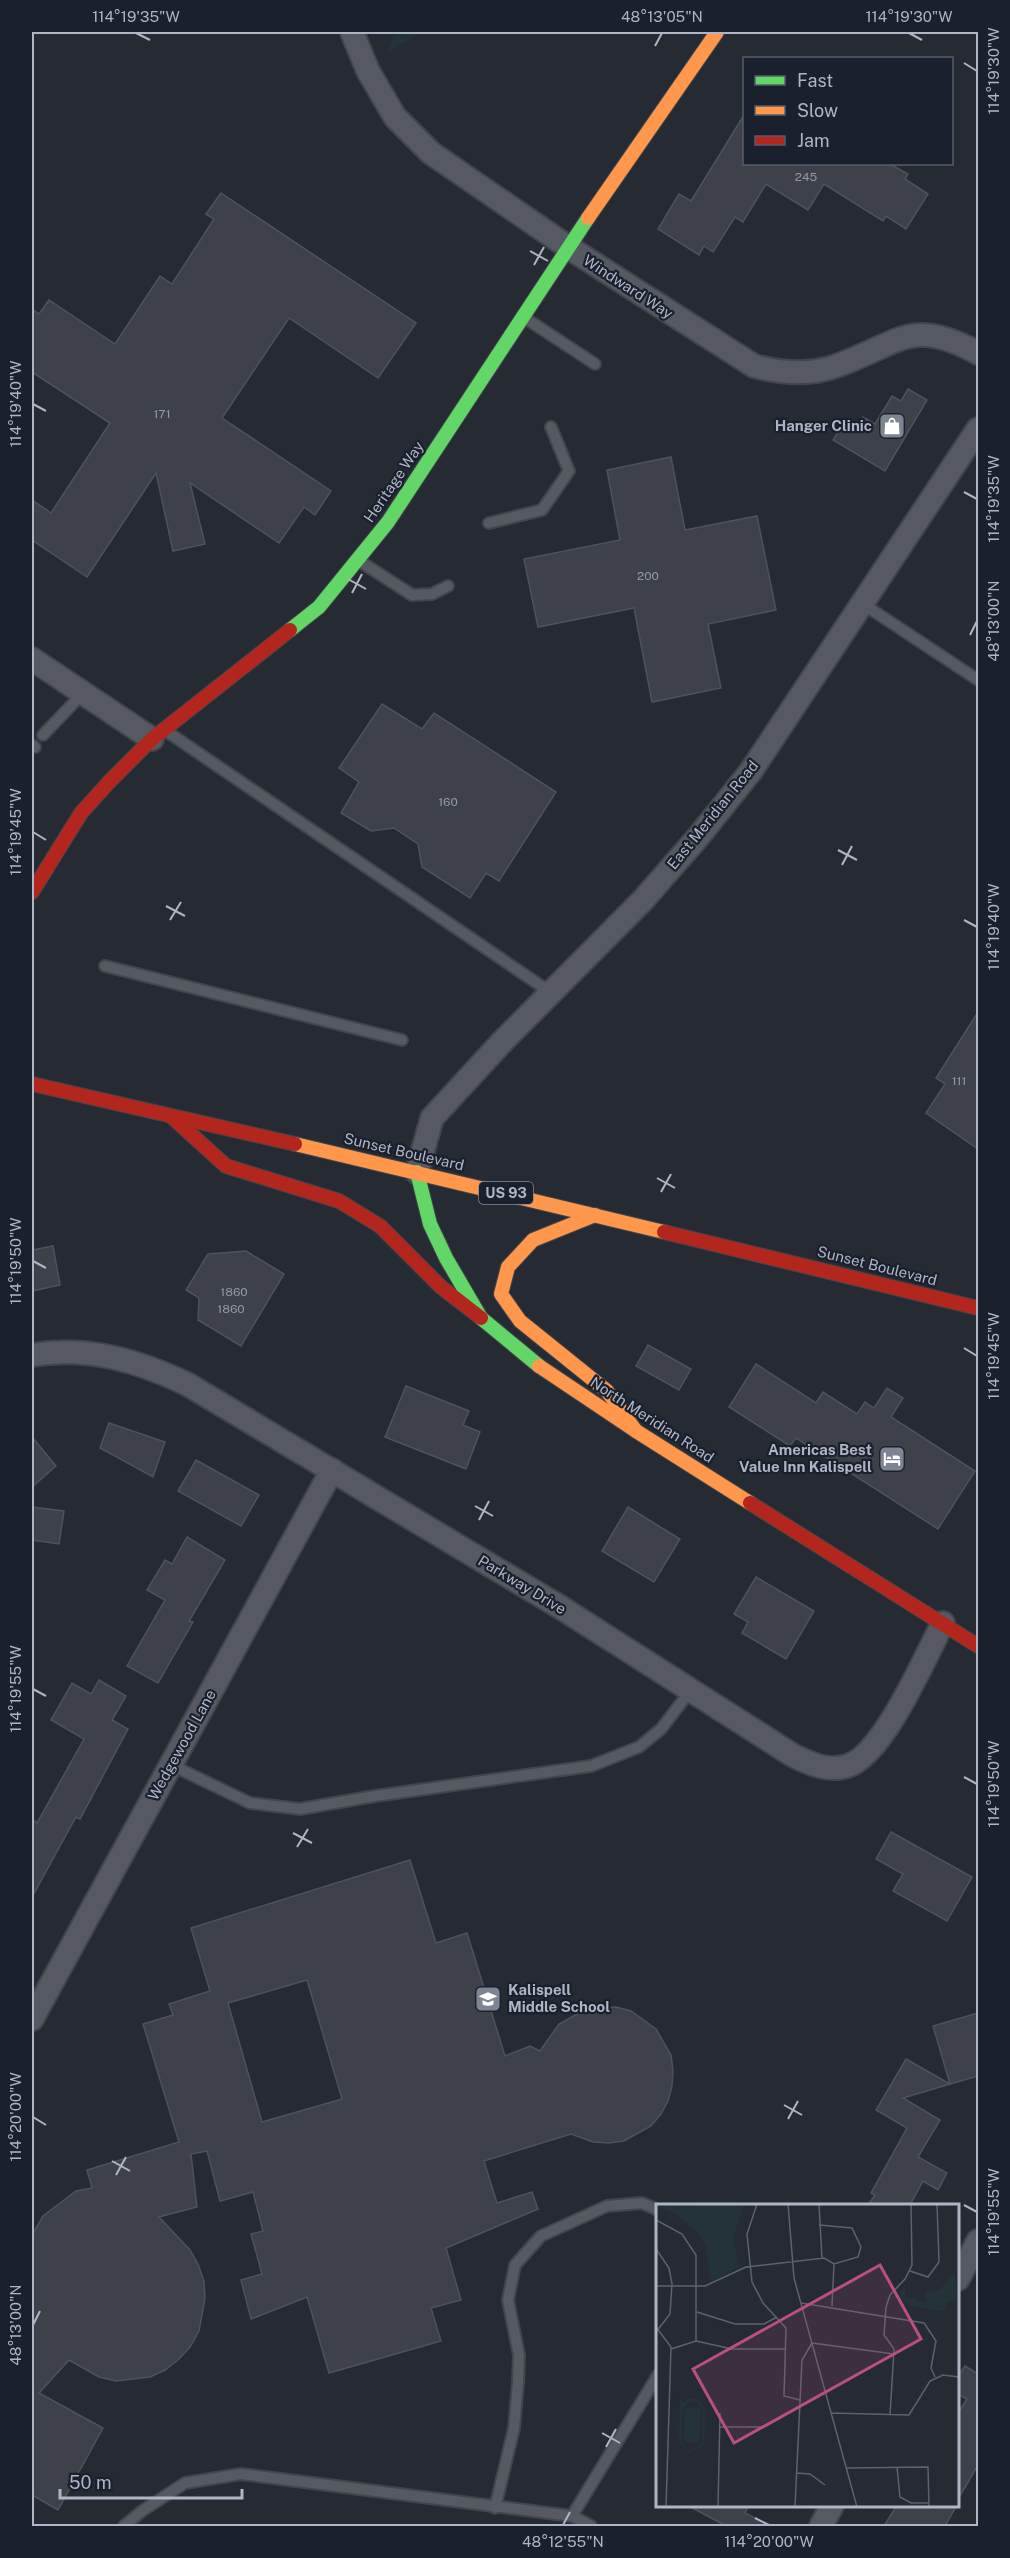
<svg xmlns="http://www.w3.org/2000/svg" width="1010" height="2558" viewBox="0 0 1010 2558" font-family="'Public Sans',sans-serif">
  <style>
    .green { fill: #233338 }
    .building { fill: #3e4149; stroke: #4e525b; stroke-width: 1.5; fill-rule: evenodd }
    .lines { fill: none; stroke-linecap: round; stroke-linejoin: round }
    .lane-casing { stroke: #42454c; stroke-width: 14 }
    .street-casing { stroke: #42454c; stroke-width: 26 }
    .fast-casing { stroke: #42454c; stroke-width: 16 }
    .slow-casing { stroke: #42454c; stroke-width: 16 }
    .jam-casing { stroke: #42454c; stroke-width: 16 }
    .lane { stroke: #565961; stroke-width: 10 }
    .street { stroke: #565961; stroke-width: 22 }
    .fast { stroke: #63d668; stroke-width: 14 }
    .slow { stroke: #ff974d; stroke-width: 14 }
    .jam { stroke: #b3261e; stroke-width: 14 }
    .ticks { fill: none; stroke: #afb5c5; stroke-width: 2 }
    .labels { text-anchor: middle; stroke-width: 4.5; stroke-linejoin: round; paint-order: stroke }
    .number-label { font-size: 12px; fill: #9398a6 }
    .shield { fill: #1a202d; stroke: #828897; stroke-width: 1.5 }
    .shield-label { font-size: 14px; font-weight: bold; fill: #afb5c5 }
    .street-label { font-size: 15px; fill: #afb5c5; stroke: #1a202d }
    .poi-label { font-size: 15px; font-weight: bold; fill: #afb5c5; stroke: #1a202d; text-anchor: end }
    .inset-road { fill: none; stroke: #5d626d; stroke-width: 1.5 }
    .view { fill: #bb4f80; fill-opacity: 0.15; stroke: #bb4f80; stroke-width: 3 }
    .inset-edge { fill: none; stroke: #afb5c5; stroke-width: 3 }
    .neatline { fill: none; stroke: #afb5c5; stroke-width: 2 }
    .ticks-label { font-size: 15px; text-anchor: middle; fill: #afb5c5 }
  </style>
  <rect width="100%" height="100%" fill="#262a33"/>
  <polygon class="green" points="394,32 422,32 388,52"/>
  <g class="building">
    <polygon points="744,115 744,164 890,164 908,174 905,179 928,194 906,229 886,216 883,221 824,184 808,210 766,184 743,222 735,217 713,252 704,246 699,255 658,229 679,194 691,201"/>
    <polygon points="221,193 416,323 378,378 289,318 222,418 331,491 315,515 304,507 279,543 190,483 205,544 173,551 156,473 87,577 32,540 32,500 51,513 110,423 32,372 32,309 39,314 49,300 115,344 160,276 172,284 214,219 206,214"/>
    <polygon points="908,389 927,400 885,471 833,440 843,424 849,427 852,422 858,425 863,417 875,424 892,396 901,401"/>
    <polygon points="671,457 685,530 757,516 776,610 708,624 721,688 652,702 634,608 538,627 524,559 620,540 607,470"/>
    <polygon points="382,704 422,729 434,713 556,792 499,881 486,873 470,898 422,867 418,844 394,828 371,831 341,813 359,782 339,768"/>
    <polygon points="978,1012 978,1149 926,1113 945,1084 936,1078"/>
    <polygon points="53,1246 60,1285 32,1291 32,1250"/>
    <polygon points="246,1251 284,1274 241,1346 198,1320 199,1298 186,1290 208,1254"/>
    <polygon points="648,1345 691,1369 679,1390 636,1366"/>
    <polygon points="756,1364 816,1403 823,1392 857,1414 865,1402 874,1408 887,1388 903,1398 891,1417 975,1471 938,1529 796,1438 790,1446 729,1407"/>
    <polygon points="406,1386 469,1411 463,1425 480,1432 466,1469 385,1437"/>
    <polygon points="109,1423 165,1442 153,1477 100,1448"/>
    <polygon points="32,1437 56,1466 32,1487"/>
    <polygon points="196,1460 259,1495 241,1526 178,1491"/>
    <polygon points="32,1507 64,1511 59,1544 32,1540"/>
    <polygon points="628,1507 680,1539 654,1582 602,1551"/>
    <polygon points="187,1537 225,1560 189,1621 193,1622 158,1683 127,1666 165,1600 147,1590 165,1560 172,1564"/>
    <polygon points="756,1577 814,1611 786,1659 742,1633 748,1622 734,1614"/>
    <polygon points="99,1680 126,1696 112,1720 128,1729 80,1819 76,1817 32,1897 32,1819 37,1823 84,1739 51,1720 72,1683 91,1694"/>
    <polygon points="891,1832 972,1877 947,1921 893,1891 903,1874 876,1859"/>
    <path d="M410,1860L436,1943L467,1933L505,2056L530,2046L540,2051L559,2024L586,2009L616,2007L631,2011L656,2029L671,2055L673,2071L672,2086L668,2101L661,2114L651,2126L624,2141L609,2143L593,2142L571,2134L484,2161L497,2203L532,2192L538,2209L446,2248L461,2300L431,2308L441,2341L329,2373L307,2297L251,2319L241,2280L262,2274L251,2234L263,2231L253,2192L220,2201L207,2151L191,2154L197,2207L159,2217L190,2250L198,2264L204,2281L205,2298L199,2331L190,2347L179,2359L165,2370L150,2377L116,2381L99,2377L69,2360L39,2393L103,2428L58,2510L32,2495V2235L43,2216L76,2191L92,2188L87,2170L179,2142L143,2024L173,2015L169,2004L210,1991L191,1928ZM307,1980L342,2099L262,2122L228,2003Z"/>
    <polygon points="978,2013 978,2076 950,2084 933,2026"/>
    <polygon points="906,2059 950,2084 903,2098 940,2120 918,2157 947,2173 938,2190 923,2181 910,2205 868,2205 875,2195 871,2193 907,2128 876,2110"/>
    <polygon points="965,2366 978,2374 978,2465 957,2501 957,2415 967,2399 957,2394 957,2378"/>
    <polygon points="687,2505 749,2505 745,2513 770,2526 726,2526"/>
    <polygon points="897,2505 957,2505 945,2526 884,2526"/>
  </g>
  <g class="lines">
    <defs>
      <g id="lane">
        <polyline points="525,318 595,364"/>
        <polyline points="489,523 542,510 569,471 551,427"/>
        <polyline points="361,562 412,595 432,594 448,586"/>
        <polyline points="863,604 978,680"/>
        <polyline points="166,731 550,992"/>
        <polyline points="43,735 84,692"/>
        <polyline points="32,745 35,747"/>
        <polyline points="105,966 402,1040"/>
        <polyline points="171,1765 250,1803 300,1809 375,1796 591,1766 639,1747 661,1729 691,1690"/>
        <polyline points="495,2508 514,2428 518,2383 519,2355 508,2300 515,2265 541,2236 607,2206 642,2203 658,2210"/>
        <polyline points="572,2516 658,2375"/>
        <polyline points="124,2526 142,2511 185,2483 241,2474 572,2516 591,2526"/>
      </g>
      <g id="street">
        <path d="M352,32L368,71L395,117L431,153L568,247L754,366C781,373 809,376 836,366C899,344 910,316 978,353"/>
        <polyline points="32,659 152,739"/>
        <polyline points="417,1172 432,1118 501,1043 643,900 699,836 751,771 978,429"/>
        <path d="M32,1355C88,1346 136,1360 187,1384L560,1607L794,1756C811,1764 828,1772 847,1766C883,1756 925,1657 943,1623"/>
        <polyline points="32,2019 332,1470"/>
        <polyline points="958,2279 978,2241"/>
        <polyline points="821,2526 832,2506"/>
      </g>
      <g id="fast">
        <polyline points="290,630 319,607 388,522 588,218"/>
        <polyline points="417,1172 430,1224 446,1258 481,1318 539,1366"/>
      </g>
      <g id="slow">
        <polyline points="588,218 717,32"/>
        <polyline points="295,1144 664,1232"/>
        <polyline points="595,1215 533,1240 508,1267 501,1294 520,1321 607,1391 636,1431"/>
        <polyline points="539,1366 636,1431 750,1503"/>
      </g>
      <g id="jam">
        <polyline points="32,892 81,813 110,781 152,739 290,630"/>
        <polyline points="32,1084 295,1144"/>
        <polyline points="172,1117 226,1166 339,1201 380,1226 441,1287 481,1318"/>
        <polyline points="664,1232 978,1308"/>
        <polyline points="750,1503 978,1646"/>
      </g>
    </defs>
    <use href="#lane" class="lane-casing"/>
    <use href="#street" class="street-casing"/>
    <use href="#fast" class="fast-casing"/>
    <use href="#slow" class="slow-casing"/>
    <use href="#jam" class="jam-casing"/>
    <use href="#lane" class="lane"/>
    <use href="#street" class="street"/>
    <use href="#fast" class="fast"/>
    <use href="#slow" class="slow"/>
    <use href="#jam" class="jam"/>
  </g>
  <path class="ticks" d="M136,33L150,40M909,33L922,40M655,46L662,33M964,63L977,71M530,251L548,261M534,265L544,247M33,404L46,411M964,492L977,499M348,579L366,589M352,593L362,574M970,635L977,621M33,832L46,840M838,850L857,860M842,865L852,846M166,906L185,916M170,920L181,902M964,920L977,927M657,1178L675,1188M661,1192L671,1174M33,1261L46,1268M964,1348L977,1356M475,1506L493,1516M479,1520L489,1501M33,1689L46,1696M964,1777L977,1784M293,1833L312,1843M297,1847L308,1829M784,2105L802,2115M33,2117L46,2125M788,2119L798,2101M112,2161L130,2171M116,2175L126,2157M964,2205L977,2212M33,2325L40,2311M602,2433L620,2443M606,2447L616,2429M755,2518L769,2525M563,2525L570,2512"/>
  <defs>
    <symbol id="shop-square" viewBox="-11 -11 22 22"><rect x="-9" y="-9" width="18" height="18" rx="4" fill="#7f8492" stroke="#1a202d"/><path d="M-5-2.5h2.3a2.7 3.5 0 0 1 5.4 0H5L5.5 6h-11ZM-1.5-2.5h3a1.5 2.3 0 0 0-3 0Z" fill="#fff"/></symbol>
    <symbol id="hotel-square" viewBox="-11 -11 22 22"><rect x="-9" y="-9" width="18" height="18" rx="4" fill="#7f8492" stroke="#1a202d"/><path d="M-6-4.5h1.5V1H6V5H4.5V3h-9V5H-6ZM-4 0a1.8 1.8 0 1 1 3.6 0ZM.5 0V-2.5h3Q6-2.5 6 0Z" fill="#fff"/></symbol>
    <symbol id="school-square" viewBox="-11 -11 22 22"><rect x="-9" y="-9" width="18" height="18" rx="4" fill="#7f8492" stroke="#1a202d"/><path d="M0-5L7-2L0 1L-7-2ZM-4 1L0 2.5L4 1V4Q0 6-4 4Z" fill="#fff"/></symbol>
  </defs>
  <g fill-rule="evenodd">
    <use href="#shop-square" x="877" y="411" width="30" height="30"/>
    <use href="#hotel-square" x="877" y="1444" width="30" height="30"/>
    <use href="#school-square" x="473" y="1984" width="30" height="30"/>
  </g>
  <g class="labels">
    <g class="number-label">
      <text x="806" y="181">245</text>
      <text x="162" y="418">171</text>
      <text x="648" y="580">200</text>
      <text x="448" y="806">160</text>
      <text x="959" y="1085">111</text>
      <text x="234" y="1296">1860</text>
      <text x="231" y="1313">1860</text>
    </g>
    <rect class="shield" x="479" y="1182" width="54" height="22" rx="4.5"/>
    <g class="shield-label">
      <text x="506" y="1198">US 93</text>
    </g>
    <g class="street-label">
      <text transform="translate(628 287) rotate(33)" y="5">Windward Way</text>
      <text transform="translate(394 482) rotate(-56)" y="5">Heritage Way</text>
      <text transform="translate(713 815) rotate(-51)" y="5">East Meridian Road</text>
      <text transform="translate(404 1152) rotate(13)" y="5">Sunset Boulevard</text>
      <text transform="translate(877 1266) rotate(14)" y="5">Sunset Boulevard</text>
      <text transform="translate(652 1420) rotate(33)" y="5">North Meridian Road</text>
      <text transform="translate(522 1585) rotate(31)" y="5">Parkway Drive</text>
      <text transform="translate(182 1745) rotate(-61)" y="5">Wedgewood Lane</text>
    </g>
    <g class="poi-label">
      <text x="872" y="431">Hanger Clinic</text>
      <text x="872" y="1455">Americas Best<tspan x="872" dy="17">Value Inn Kalispell</tspan></text>
      <text x="508" y="1995" text-anchor="start">Kalispell<tspan x="508" dy="17">Middle School</tspan></text>
    </g>
  </g>
  <g transform="translate(656 2204)">
    <rect width="303" height="303" fill="#262a33"/>
    <path d="M88,0L77,33L83,63L55,78L50,42L42,29L21,11L0,2ZM299,68L301,95L291,99L288,107L257,103L236,92L243,90L249,79V92L269,98L270,89L284,85ZM35,194L45,197L50,207L48,241L34,249L23,238L24,195L27,198ZM35,197L43,199L47,207L46,238L36,247L29,244L25,236L27,204ZM29,204H45L43,239L28,238Z" fill="#233338" fill-rule="evenodd"/>
    <path class="inset-road" d="M101,0L91,30L96,78L107,99L130,124L128,192L144,196M132,0L138,74L201,303M163,0L166,54M0,16L26,30L40,51V137M0,45L13,64L16,80L14,110L0,128M254,67L272,73L283,58L281,0M0,82H49L90,63L168,54L178,60L202,53L205,43L196,24L163,21M145,99L268,119L280,137L275,164L279,173M176,102L178,60M41,108L79,120H108L121,113M0,123L15,143L10,303M156,139L238,150M15,145L40,137L76,145H130M175,209L253,211L274,177L287,171L303,173M234,211L238,145L228,131L230,103L234,91L249,75L256,61L255,0M64,223H109M241,263L244,293L255,299H272M191,264L272,263L273,303M141,269L154,270L169,281M62,303L64,209M139,303L146,156L156,139"/>
    <path class="view" d="M224,61L265,135L78,239L37,165Z"/>
    <rect width="303" height="303" class="inset-edge"/>
  </g>
  <rect width="1010" height="2558" fill="none" stroke="#1a202d" stroke-width="66"/>
  <rect x="743" y="57" width="210" height="108" fill="#1a202d" stroke="#565c6a" stroke-width="1.5"/>
  <rect x="755" y="76" width="30" height="9" fill="#63d668" stroke="#565c6a" stroke-width="1.5"/>
  <text x="797" y="87" font-size="18" fill="#afb5c5">Fast</text>
  <rect x="755" y="106" width="30" height="9" fill="#ff974d" stroke="#565c6a" stroke-width="1.5"/>
  <text x="797" y="117" font-size="18" fill="#afb5c5">Slow</text>
  <rect x="755" y="136" width="30" height="9" fill="#b3261e" stroke="#565c6a" stroke-width="1.5"/>
  <text x="797" y="147" font-size="18" fill="#afb5c5">Jam</text>
  <path d="M60 2489v9h182v-9" fill="none" stroke="#afb5c5" stroke-width="3"/>
  <text x="69" y="2489" font-size="18" fill="#afb5c5" stroke="#1a202d" stroke-width="4.5" paint-order="stroke">50 m</text>
  <rect x="33" y="33" width="944" height="2492" class="neatline"/>
  <g class="ticks-label">
    <text x="136" y="22">114°19'35"W</text>
    <text x="662" y="22">48°13'05"N</text>
    <text x="909" y="22">114°19'30"W</text>
    <text transform="translate(994 71) rotate(-90)" y="5">114°19'30"W</text>
    <text transform="translate(16 404) rotate(-90)" y="5">114°19'40"W</text>
    <text transform="translate(994 499) rotate(-90)" y="5">114°19'35"W</text>
    <text transform="translate(994 621) rotate(-90)" y="5">48°13'00"N</text>
    <text transform="translate(16 832) rotate(-90)" y="5">114°19'45"W</text>
    <text transform="translate(994 927) rotate(-90)" y="5">114°19'40"W</text>
    <text transform="translate(16 1261) rotate(-90)" y="5">114°19'50"W</text>
    <text transform="translate(994 1356) rotate(-90)" y="5">114°19'45"W</text>
    <text transform="translate(16 1689) rotate(-90)" y="5">114°19'55"W</text>
    <text transform="translate(994 1784) rotate(-90)" y="5">114°19'50"W</text>
    <text transform="translate(16 2117) rotate(-90)" y="5">114°20'00"W</text>
    <text transform="translate(994 2212) rotate(-90)" y="5">114°19'55"W</text>
    <text transform="translate(16 2325) rotate(-90)" y="5">48°13'00"N</text>
    <text x="563" y="2547">48°12'55"N</text>
    <text x="769" y="2547">114°20'00"W</text>
  </g>
</svg>
